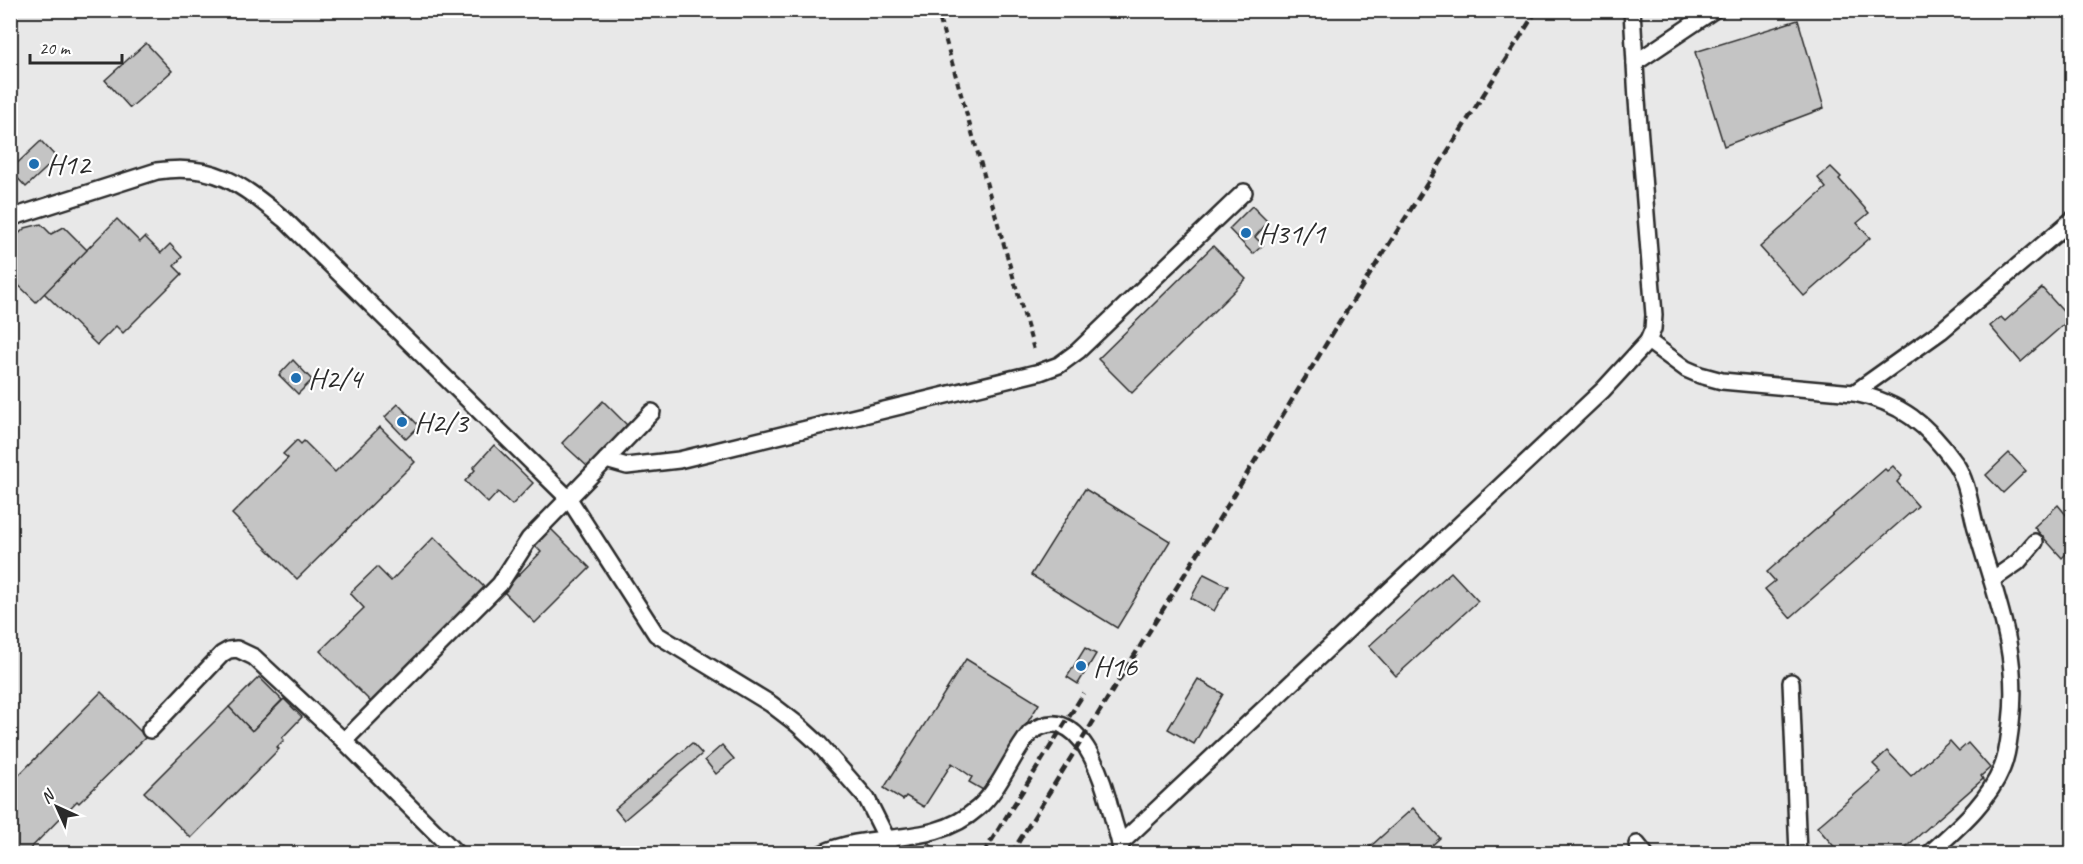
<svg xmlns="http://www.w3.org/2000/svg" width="2083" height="864" viewBox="0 0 2083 864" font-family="Caveat,sans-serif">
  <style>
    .built { fill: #e8e8e8 }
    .building { fill: #c4c4c4; stroke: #2b2b2b; stroke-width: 1.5 }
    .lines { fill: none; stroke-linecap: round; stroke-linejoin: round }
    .service-casing { stroke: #2b2b2b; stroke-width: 20 }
    .path { stroke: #2b2b2b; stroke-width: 4; stroke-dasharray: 6 4.5; stroke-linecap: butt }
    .service { stroke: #fff; stroke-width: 15 }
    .rail { stroke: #2b2b2b; stroke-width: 4.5; stroke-dasharray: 9 4.5; stroke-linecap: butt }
    .poi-dot { fill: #1f6fb2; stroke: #fff; stroke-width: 2 }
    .labels { text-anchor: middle; stroke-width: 4.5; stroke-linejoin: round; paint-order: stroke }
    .poi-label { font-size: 30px; fill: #2b2b2b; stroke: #fff; text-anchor: start }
  </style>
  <rect width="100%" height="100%" fill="#f7f7f7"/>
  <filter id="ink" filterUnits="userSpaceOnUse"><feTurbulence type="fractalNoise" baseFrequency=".0167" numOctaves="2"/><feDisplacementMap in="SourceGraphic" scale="12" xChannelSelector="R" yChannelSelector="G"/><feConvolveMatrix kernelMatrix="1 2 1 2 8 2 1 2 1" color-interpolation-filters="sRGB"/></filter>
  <g filter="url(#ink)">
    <rect class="built" x="11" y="11" width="2061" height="842"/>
    <g class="building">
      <polygon points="1798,20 1824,108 1724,146 1695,52"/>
      <polygon points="146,43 172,71 130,108 105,80"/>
      <polygon points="41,141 57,158 26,187 10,170"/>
      <polygon points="1831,167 1841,177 1839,179 1869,213 1857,223 1870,238 1804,296 1760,247 1826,188 1818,178"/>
      <polygon points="1252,206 1268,222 1255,237 1263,245 1253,254 1229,229"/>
      <polygon points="117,219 140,242 145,237 161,253 170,244 182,257 174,266 182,274 123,333 116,326 97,345 44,293"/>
      <polygon points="41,224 51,234 64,227 87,250 36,302 10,277 10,242 25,228"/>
      <polygon points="1213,246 1246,279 1132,393 1098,359"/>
      <polygon points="2042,288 2070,319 2021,362 1990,326 2001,317 2005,321"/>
      <polygon points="293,360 312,380 298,394 279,375"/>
      <polygon points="603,401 627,425 588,467 562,443"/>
      <polygon points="398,404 419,426 406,439 385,417"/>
      <polygon points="380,427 415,462 297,579 232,514 288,458 283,454 297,440 301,444 304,441 335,472"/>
      <polygon points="494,445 533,483 512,505 498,492 488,503 465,481 475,470 473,468"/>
      <polygon points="2009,453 2026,471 2003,493 1986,475"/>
      <polygon points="1893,466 1902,476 1897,482 1918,506 1790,618 1765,589 1775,581 1767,572 1885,469 1887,471"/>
      <polygon points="1085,489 1170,541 1117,628 1031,575"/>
      <polygon points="2058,505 2072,522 2072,548 2062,558 2034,527"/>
      <polygon points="550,528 590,568 535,623 503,591 541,552 533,544"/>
      <polygon points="434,537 487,590 373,704 320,651 364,608 350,593 377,567 391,581"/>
      <polygon points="1451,572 1478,601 1396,676 1369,646"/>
      <polygon points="1204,574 1228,586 1214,611 1191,598"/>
      <polygon points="1085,648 1096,654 1078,684 1067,677"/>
      <polygon points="966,659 1039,704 988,786 986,785 983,790 969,782 972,777 952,763 924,807 906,796 903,800 884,788"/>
      <polygon points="259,677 282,700 252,731 229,707"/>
      <polygon points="1198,679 1223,694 1194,744 1168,729"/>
      <polygon points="101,692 146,737 79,803 77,801 25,854 10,854 10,784"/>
      <polygon points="284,699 302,717 282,738 284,740 277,747 279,749 191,838 144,792 229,707 252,731"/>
      <polygon points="1950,741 1959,751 1968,743 1990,768 1981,776 1983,779 1898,854 1836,854 1838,851 1817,827 1881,772 1873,764 1887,751 1911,776"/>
      <polygon points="692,743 702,754 624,820 615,809"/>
      <polygon points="722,745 734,759 716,774 705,760"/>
      <polygon points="1413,808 1440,838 1425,852 1426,854 1362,854"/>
      <polygon points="928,843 943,854 922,854"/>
    </g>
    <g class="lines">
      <defs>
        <g id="service">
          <polyline points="1632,10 1637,100 1654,315 1653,329 1648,341"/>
          <polyline points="1635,63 1714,10"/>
          <path d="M10,218L157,171C215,162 242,185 285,220L569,499L656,634L771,704L797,724L819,744L867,799L887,839L889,854"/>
          <polyline points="1854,393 1941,331 2072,220"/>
          <polyline points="606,460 652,412"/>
          <polyline points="1992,580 2018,562 2035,542"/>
          <polyline points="1791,682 1798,854"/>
          <polyline points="150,730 222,654 229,650 237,649 254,657 344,741 500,584 529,539 606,460 627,466 679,460 1040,372 1059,365 1078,351 1244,192"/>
          <polyline points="344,741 457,854"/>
          <path d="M1120,844L1603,390L1648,341L1686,369L1700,375L1722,381L1854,393C1900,402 1928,425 1955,463C1968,482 1970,507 1976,528C1995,596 2020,650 2011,723C2009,738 2008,754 2002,768C1987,804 1957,828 1929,854"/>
          <polyline points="1637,844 1645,854"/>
          <path d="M821,854C873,829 932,849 978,808C1001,788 1011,756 1030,733C1079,696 1104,782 1112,815C1115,827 1120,839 1121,851"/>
        </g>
      </defs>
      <use href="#service" class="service-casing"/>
      <polyline class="path" points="937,10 1034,350"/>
      <use href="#service" class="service"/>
      <g class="rail">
        <polyline points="983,854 1084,693"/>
        <polyline points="1011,854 1234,495 1334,331 1537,10"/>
      </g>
    </g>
  </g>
  <g class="poi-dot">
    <circle cx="34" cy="164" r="6"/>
    <circle cx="1246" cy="233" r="6"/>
    <circle cx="296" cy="378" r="6"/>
    <circle cx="402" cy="422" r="6"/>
    <circle cx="1081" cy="666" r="6"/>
  </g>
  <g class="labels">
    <g class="poi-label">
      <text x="46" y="174">H12</text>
      <text x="1258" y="243">H31/1</text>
      <text x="308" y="388">H2/4</text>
      <text x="414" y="432">H2/3</text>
      <text x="1093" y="676">H16</text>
    </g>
  </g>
  <rect width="2083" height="864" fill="none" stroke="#fff" stroke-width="36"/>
  <rect x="18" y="18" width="2047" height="828" fill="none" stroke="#2b2b2b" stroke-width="2" filter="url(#ink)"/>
  <g transform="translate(57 807) rotate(315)" stroke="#ffffff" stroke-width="4.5" paint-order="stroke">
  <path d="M0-4.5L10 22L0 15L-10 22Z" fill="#2b2b2b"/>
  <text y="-9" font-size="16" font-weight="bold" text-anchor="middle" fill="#2b2b2b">N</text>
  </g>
  <path d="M30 54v9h92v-9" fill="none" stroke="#2b2b2b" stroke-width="3"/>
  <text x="39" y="54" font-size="18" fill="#2b2b2b" stroke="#ffffff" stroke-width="4.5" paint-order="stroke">20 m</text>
</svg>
